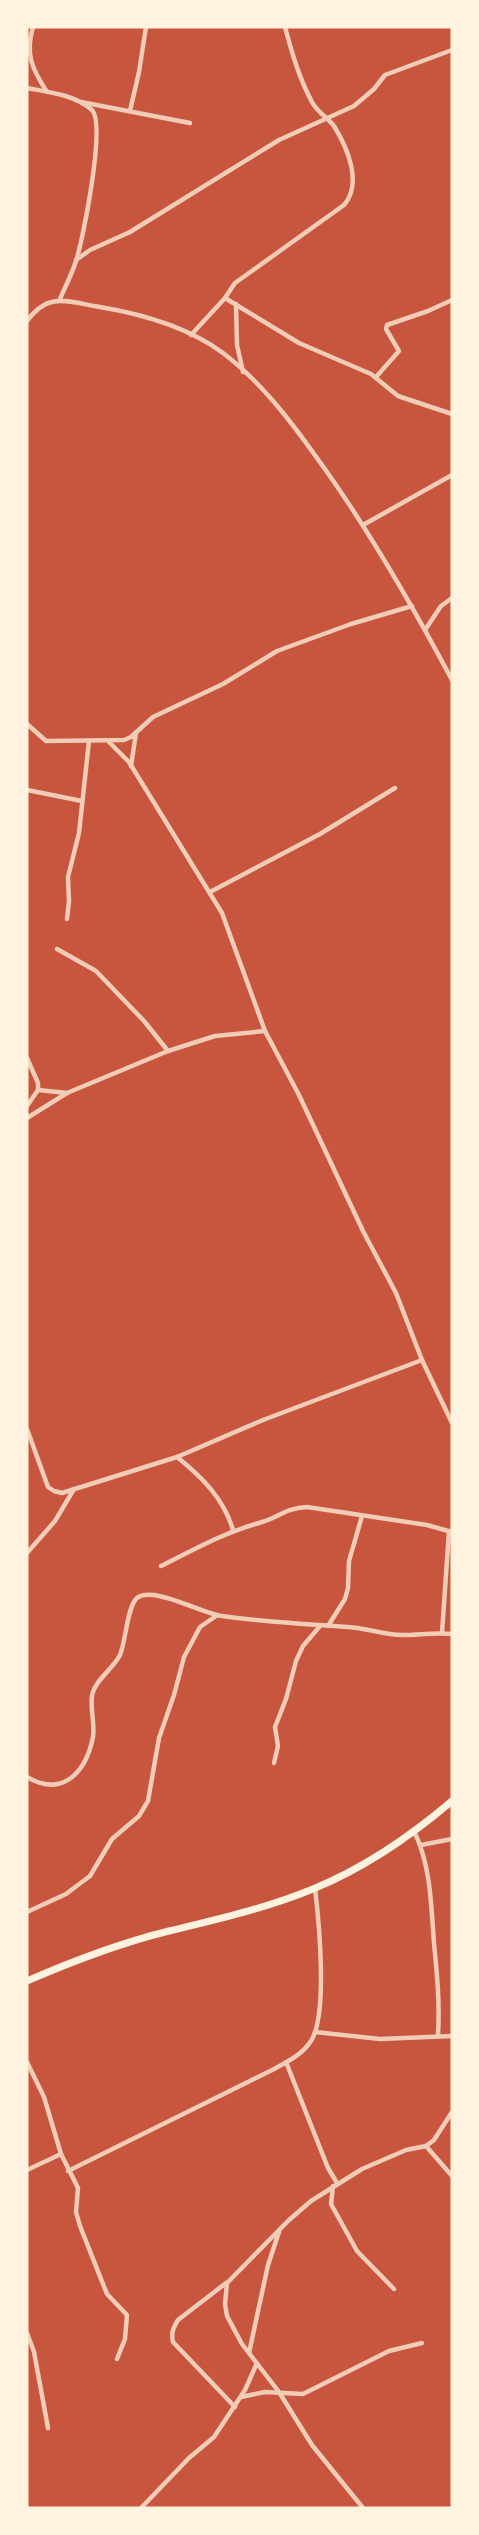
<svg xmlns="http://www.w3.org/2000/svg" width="479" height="2535" viewBox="0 0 479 2535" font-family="'Golos Text',sans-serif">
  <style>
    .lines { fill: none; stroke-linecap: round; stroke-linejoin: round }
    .minor { stroke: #f1ccb7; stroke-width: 4.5 }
    .secondary { stroke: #fff3e0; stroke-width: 7 }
  </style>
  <rect width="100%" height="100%" fill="#c8553d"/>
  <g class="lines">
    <g class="minor">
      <path d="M33,27C25,54 32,69 47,92"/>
      <path d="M27,88C48,92 76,95 92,110C106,124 83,240 76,261C72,274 65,287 60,299"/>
      <polyline points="81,102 190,123"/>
      <polyline points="130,111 139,72 146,27"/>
      <polyline points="76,260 90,250 130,232 279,140 354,106 374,89 385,75 452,50"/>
      <polyline points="225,298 299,343 371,374 398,396 452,414"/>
      <polyline points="236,304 237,345 243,372"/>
      <path d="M27,321C49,291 68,302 100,307C142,314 188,327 223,353C260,381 290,420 317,458C368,528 411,603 452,680"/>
      <path d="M191,335L225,298L235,283L344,205C363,183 347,147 334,126C328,118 317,112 312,102C299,78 292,53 285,27"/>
      <polyline points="376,377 399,351 386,329 387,325 428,311 452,300"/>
      <polyline points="363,525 452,475"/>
      <polyline points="425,630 441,606 452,598"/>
      <polyline points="27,724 46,741 124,740 131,737 153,717 223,684 277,651 351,624 412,606"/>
      <polyline points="109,742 129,762 222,913 265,1031 299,1095 363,1231 396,1293 422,1360 452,1423"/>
      <polyline points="131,766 136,733"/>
      <polyline points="27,790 82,801"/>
      <polyline points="210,892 320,834 395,788"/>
      <polyline points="67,919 69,901 68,877 79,833 89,741"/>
      <polyline points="57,949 96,971 144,1021 168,1051"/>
      <polyline points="27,1058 38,1083 38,1090 27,1106"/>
      <polyline points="38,1090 67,1093"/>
      <polyline points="27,1118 67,1093 168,1051 215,1036 265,1031"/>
      <polyline points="27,1429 48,1487 54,1491 62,1493 177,1457 263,1420 422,1360"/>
      <path d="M177,1457C202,1477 224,1499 233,1530"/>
      <polyline points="27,1553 55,1521 74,1489"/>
      <path d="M161,1566C195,1549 223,1533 259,1523C279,1518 284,1508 307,1507L427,1525L452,1532"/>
      <polyline points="328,1626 345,1599 348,1588 349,1561 362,1516"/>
      <polyline points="442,1633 449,1531"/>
      <polyline points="274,1763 278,1746 275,1727 286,1699 296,1661 303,1646 320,1626"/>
      <path d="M27,1777C63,1798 86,1772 93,1737C95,1723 90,1709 92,1696C94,1681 113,1669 120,1655C126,1640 127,1609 136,1599C150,1584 203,1614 222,1616C264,1622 306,1624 348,1627C367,1628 384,1635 402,1635C419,1635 435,1632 452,1634"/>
      <path d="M414,1831C431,1866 431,1905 434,1943C437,1974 440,2004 438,2035"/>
      <polyline points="421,1845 452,1839"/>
      <polyline points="27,1912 66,1894 90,1876 112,1839 139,1816 148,1801 159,1738 174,1695 184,1657 200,1627 216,1616"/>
      <polyline points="315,2032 380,2039 452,2036"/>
      <polyline points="27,2062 44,2097 61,2154 78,2188 76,2212 80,2226 107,2294 127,2315 125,2339 117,2359"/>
      <polyline points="286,2062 328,2168 337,2183"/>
      <polyline points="426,2146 452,2176"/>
      <polyline points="27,2170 61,2154"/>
      <path d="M68,2171L270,2071C285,2063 301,2056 311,2041C328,2014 319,1922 315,1888"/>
      <polyline points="333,2186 331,2204 357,2251 394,2289"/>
      <path d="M226,2283L178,2320C173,2328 171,2333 173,2342L235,2407"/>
      <polyline points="27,2333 34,2352 48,2428"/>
      <polyline points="249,2353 268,2265 279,2232"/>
      <polyline points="241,2397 265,2392 303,2394 389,2351 422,2343"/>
      <polyline points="141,2508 189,2458 214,2437 245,2390 257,2363"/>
      <polyline points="363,2508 312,2445 279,2392 242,2344 227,2316 225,2304 227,2283 289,2220 311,2201 362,2169 406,2150 426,2146 434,2140 452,2112"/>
    </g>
    <path class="secondary" d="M27,1981C73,1961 120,1943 169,1931C218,1919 267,1908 313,1889C362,1869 412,1835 452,1801"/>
  </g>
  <rect width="479" height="2535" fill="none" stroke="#fff3e0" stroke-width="57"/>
</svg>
